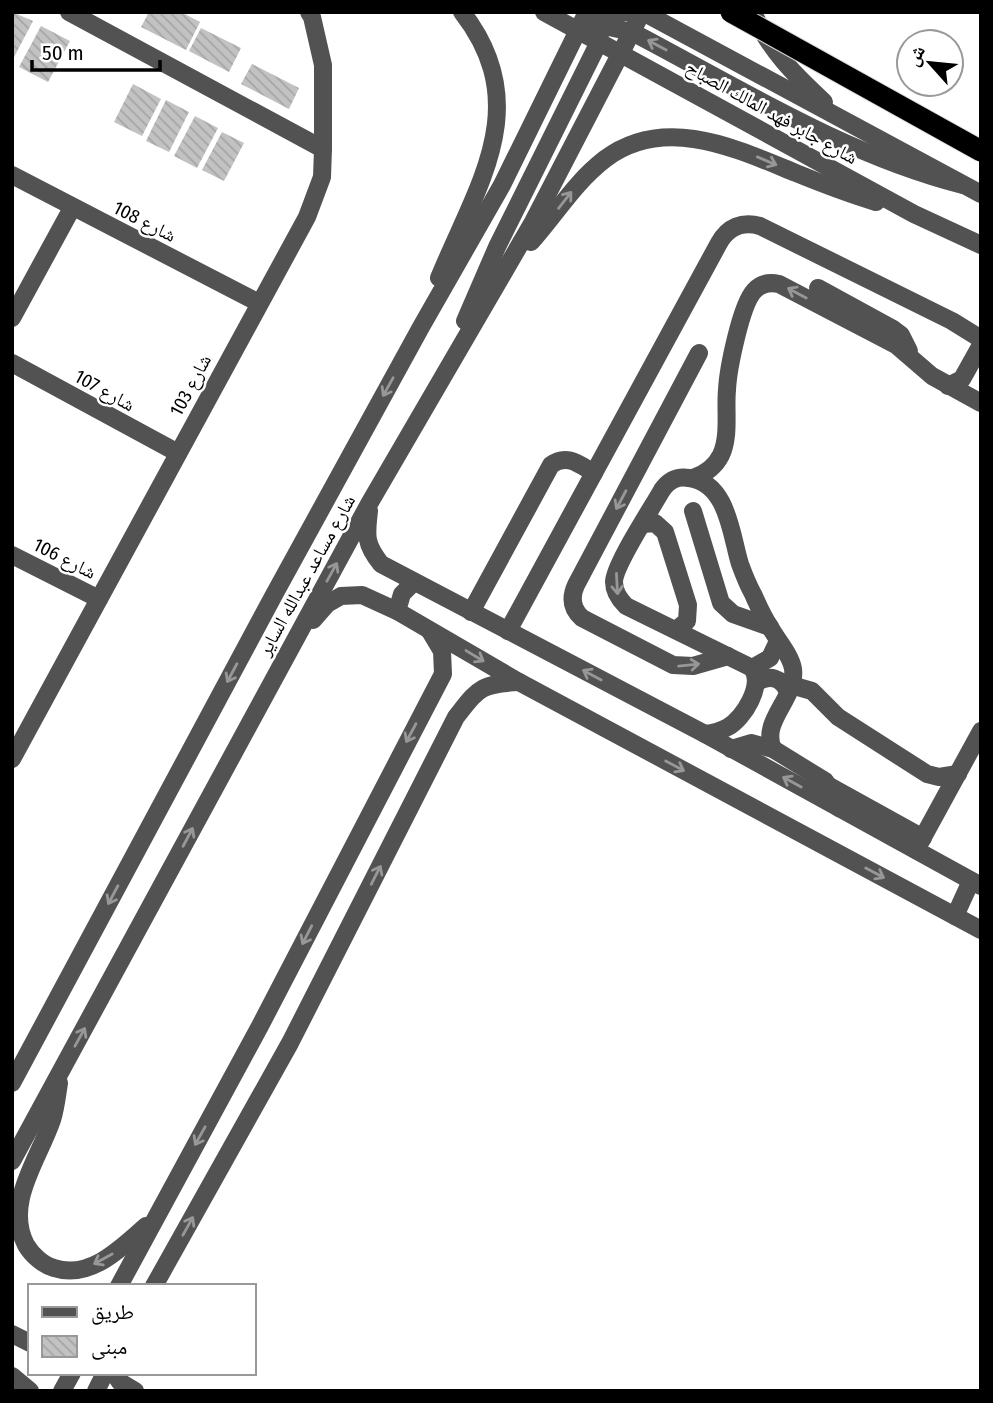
<svg xmlns="http://www.w3.org/2000/svg" width="993" height="1403" viewBox="0 0 993 1403" font-family="'Fira Sans Condensed','Noto Naskh Arabic',sans-serif">
  <style>
    .building { fill: url(#building-back-hatch) }
    .lines { fill: none; stroke-linecap: round; stroke-linejoin: round }
    .minor { stroke: #525252; stroke-width: 18 }
    .highway-bridge-casing { stroke: #dbdbdb; stroke-width: 23; stroke-linecap: butt }
    .highway-bridge { stroke: #000; stroke-width: 21 }
    .oneway { stroke: #979797 }
    .labels { text-anchor: middle; stroke-width: 5; stroke-linejoin: round; paint-order: stroke }
    .street-label { font-size: 19px; fill: #000; stroke: #fff }
  </style>
  <defs>
    <pattern id="building-back-hatch" width="6" height="6" patternUnits="userSpaceOnUse" patternTransform="scale(1.75)"><rect width="6" height="6" fill="#c2c2c2"/><path d="M-1 5l2 2M0 0l6 6M5-1l2 2" fill="none" stroke="#a5a5a5"/></pattern>
  </defs>
  <rect width="100%" height="100%" fill="#fff"/>
  <g class="building">
    <polygon points="12,12 33,21 12,61"/>
    <polygon points="149,12 181,12 200,22 186,50 141,27"/>
    <polygon points="41,26 70,41 48,82 19,67"/>
    <polygon points="201,28 241,48 229,72 189,51"/>
    <polygon points="252,64 299,88 289,109 241,84"/>
    <polygon points="133,84 161,99 142,136 114,122"/>
    <polygon points="166,100 189,112 169,152 146,141"/>
    <polygon points="195,116 218,128 197,168 174,156"/>
    <polygon points="222,132 244,143 224,181 202,170"/>
  </g>
  <g class="lines">
    <g class="minor">
      <polyline points="69,12 323,149"/>
      <polyline points="544,12 914,214 981,245"/>
      <polyline points="601,12 639,12"/>
      <polyline points="643,12 981,194"/>
      <path d="M753,12C768,49 796,76 824,102"/>
      <path d="M578,31L609,27L632,32C739,88 845,155 963,185"/>
      <polyline points="12,175 259,303"/>
      <path d="M531,242C556,214 575,182 605,159C665,114 737,149 796,173C823,184 849,194 876,202"/>
      <path d="M439,278C477,185 535,106 462,12"/>
      <polyline points="818,288 893,329 901,335 909,351"/>
      <polyline points="12,318 72,208"/>
      <polyline points="465,321 497,247 599,42 602,12"/>
      <path d="M699,353L576,585C570,598 572,609 582,618L673,665L693,666L728,656"/>
      <polyline points="12,363 178,453"/>
      <polyline points="948,386 962,379 981,345"/>
      <path d="M693,478C705,474 715,467 721,455C730,436 725,410 727,390C728,369 741,305 754,291C761,283 770,282 779,284L896,345L932,376L981,403"/>
      <path d="M369,511C366,536 365,544 381,564L705,734L981,886"/>
      <polyline points="693,511 721,603 733,614 770,627"/>
      <polyline points="643,524 655,523 665,532 688,605 687,621 676,630"/>
      <polyline points="12,555 99,599"/>
      <polyline points="397,611 402,594 414,582"/>
      <path d="M471,612L551,465C567,453 580,465 594,473"/>
      <polyline points="313,620 327,604 341,596 362,595 397,611 519,682 981,930"/>
      <path d="M508,631L719,243C728,227 742,221 760,226L952,321L981,339"/>
      <polyline points="752,668 770,658 778,641"/>
      <path d="M757,682C770,674 782,678 788,692"/>
      <polyline points="791,685 812,691 838,717 927,774 939,777 958,774"/>
      <path d="M705,734C713,733 721,731 728,727C744,718 764,685 752,668L626,606C619,599 614,592 614,582C614,565 652,508 662,490C669,480 677,476 689,478C728,483 731,535 740,564C744,575 748,585 753,594C758,605 763,617 770,627C777,640 791,655 793,669C797,698 760,721 773,749"/>
      <polyline points="731,749 751,743 773,749 825,781 833,792 839,808"/>
      <polyline points="12,759 307,217 322,177 323,149 323,65 312,17 309,12"/>
      <polyline points="829,786 923,838"/>
      <polyline points="916,850 981,731"/>
      <polyline points="955,916 971,881"/>
      <polyline points="12,1083 275,593 421,327 502,185 587,12"/>
      <path d="M59,1083C57,1095 56,1107 52,1120C39,1159 4,1203 26,1245C32,1255 43,1265 54,1268C90,1280 121,1248 146,1226"/>
      <polyline points="12,1161 369,504 533,222 642,12"/>
      <polyline points="119,1286 260,1026 443,674 442,651 430,631"/>
      <path d="M154,1286L290,1043L456,717C479,688 480,684 519,682"/>
      <polyline points="12,1334 30,1343"/>
      <polyline points="114,1373 120,1382 135,1391"/>
      <polyline points="12,1376 30,1391"/>
      <polyline points="62,1391 72,1373"/>
      <polyline points="96,1391 105,1373"/>
    </g>
    <defs>
      <polyline id="highway-bridge" points="731,12 981,151"/>
    </defs>
    <use href="#highway-bridge" class="highway-bridge-casing"/>
    <use href="#highway-bridge" class="highway-bridge"/>
  </g>
  <defs><path id="oneway-shaft" d="M-6 0H5M1.5-3L5.5 0L1.5 3" fill="none" stroke-width="1.6" stroke-linecap="round" stroke-linejoin="round" transform="scale(1.75)"/></defs>
  <g class="oneway">
    <use href="#oneway-shaft" transform="translate(657 45) rotate(-152)"/>
    <use href="#oneway-shaft" transform="translate(767 161) rotate(23)"/>
    <use href="#oneway-shaft" transform="translate(565 200) rotate(-52)"/>
    <use href="#oneway-shaft" transform="translate(797 293) rotate(-152)"/>
    <use href="#oneway-shaft" transform="translate(388 387) rotate(119)"/>
    <use href="#oneway-shaft" transform="translate(621 500) rotate(118)"/>
    <use href="#oneway-shaft" transform="translate(332 572) rotate(-61)"/>
    <use href="#oneway-shaft" transform="translate(617 584) rotate(87)"/>
    <use href="#oneway-shaft" transform="translate(475 656) rotate(31)"/>
    <use href="#oneway-shaft" transform="translate(689 665) rotate(-6)"/>
    <use href="#oneway-shaft" transform="translate(232 673) rotate(118)"/>
    <use href="#oneway-shaft" transform="translate(592 675) rotate(-152)"/>
    <use href="#oneway-shaft" transform="translate(411 733) rotate(118)"/>
    <use href="#oneway-shaft" transform="translate(675 766) rotate(28)"/>
    <use href="#oneway-shaft" transform="translate(792 782) rotate(-151)"/>
    <use href="#oneway-shaft" transform="translate(188 837) rotate(-62)"/>
    <use href="#oneway-shaft" transform="translate(875 873) rotate(28)"/>
    <use href="#oneway-shaft" transform="translate(376 875) rotate(-63)"/>
    <use href="#oneway-shaft" transform="translate(113 895) rotate(118)"/>
    <use href="#oneway-shaft" transform="translate(307 935) rotate(117)"/>
    <use href="#oneway-shaft" transform="translate(80 1037) rotate(-61)"/>
    <use href="#oneway-shaft" transform="translate(200 1136) rotate(119)"/>
    <use href="#oneway-shaft" transform="translate(188 1226) rotate(-61)"/>
    <use href="#oneway-shaft" transform="translate(103 1259) rotate(151)"/>
  </g>
  <g class="labels">
    <g class="street-label">
      <text transform="translate(772 112) rotate(29)" y="7">شارع جابر فهد المالك الصباح</text>
      <text transform="translate(145 221) rotate(27)" y="7">شارع 108</text>
      <text transform="translate(190 385) rotate(-62)" y="7">شارع 103</text>
      <text transform="translate(105 390) rotate(29)" y="7">شارع 107</text>
      <text transform="translate(65 558) rotate(27)" y="7">شارع 106</text>
      <text transform="translate(306 575) rotate(-61)" y="7">شارع مساعد عبدالله الساير</text>
    </g>
  </g>
  <rect width="993" height="1403" fill="none" stroke="#000000" stroke-width="28"/>
  <rect x="28" y="1284" width="228" height="91" fill="#ffffff" stroke="#999999" stroke-width="2"/>
  <rect x="42" y="1307" width="35" height="10" fill="#525252" stroke="#999999" stroke-width="2"/>
  <text x="91" y="1319" font-size="21" fill="#000000">طريق</text>
  <rect x="42" y="1336" width="35" height="21" fill="url(#building-back-hatch)" stroke="#999999" stroke-width="2"/>
  <text x="91" y="1354" font-size="21" fill="#000000">مبنى</text>
  <g transform="translate(930 63) rotate(297)"><circle r="33" fill="#ffffff" stroke="#999999" stroke-width="2"/>
  <path d="M0-5L12 26L0 18L-12 26Z" fill="#000000"/>
  <text y="-10" font-size="19" font-weight="bold" text-anchor="middle" fill="#000000">ش</text>
  </g>
  <path d="M32 60v10h128v-10" fill="none" stroke="#000000" stroke-width="3.5"/>
  <text x="42" y="60" font-size="21" fill="#000000" stroke="#ffffff" stroke-width="5" paint-order="stroke">50 m</text>
</svg>
